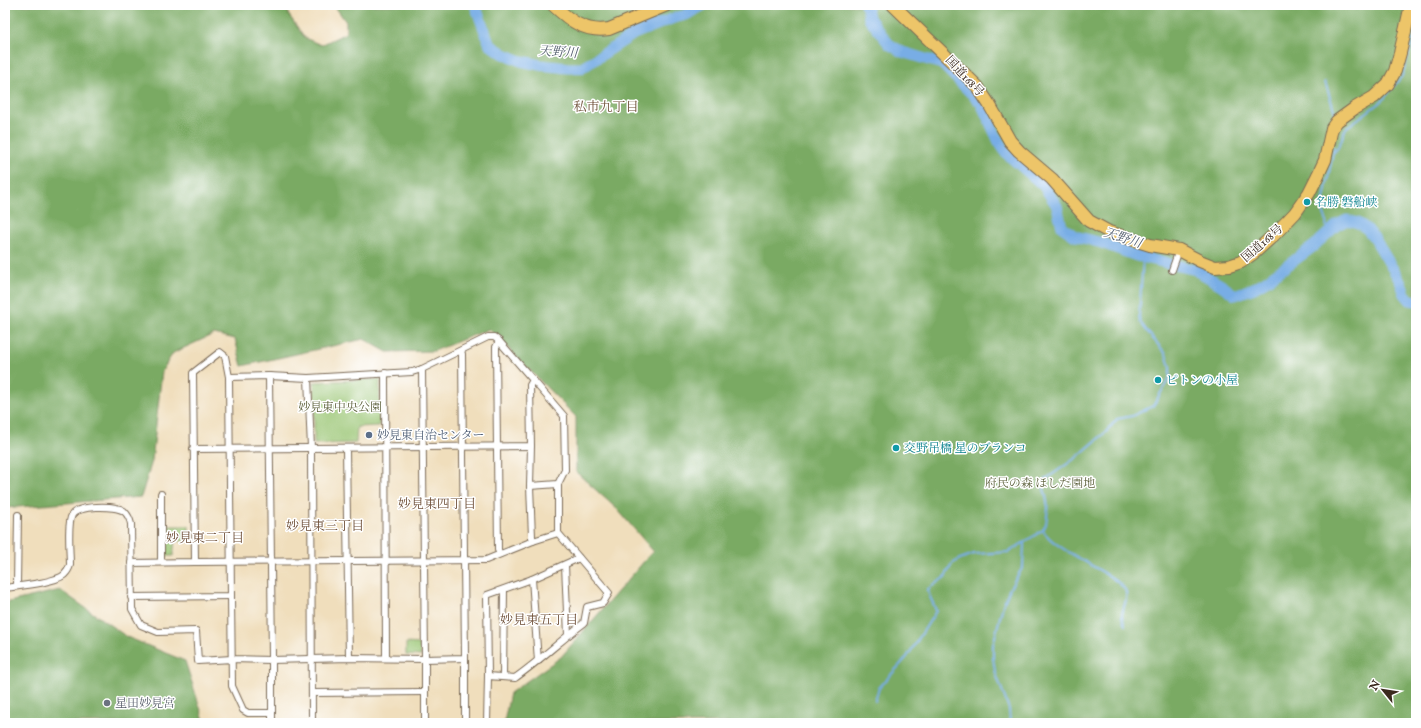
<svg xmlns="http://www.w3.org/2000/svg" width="1421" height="728" viewBox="0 0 1421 728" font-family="'IM FELL English','Noto Serif JP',serif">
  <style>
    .green { fill: #98c471; stroke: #6a7748 }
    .forest { fill: #7aaa63; stroke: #5a6a40 }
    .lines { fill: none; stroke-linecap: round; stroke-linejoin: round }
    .stream { stroke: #78ade5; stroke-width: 2 }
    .river { stroke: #78ade5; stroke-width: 11 }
    .street-casing { stroke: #7a6955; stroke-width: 8 }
    .highway-casing { stroke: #7a6955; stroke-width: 14 }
    .street { stroke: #fff; stroke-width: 6 }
    .highway { stroke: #edc569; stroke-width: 12 }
    .culture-dot { fill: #0f9aa8; stroke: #fff; stroke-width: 1.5 }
    .service-dot { fill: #5c6f8a; stroke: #fff; stroke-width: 1.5 }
    .worship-dot { fill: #6b7280; stroke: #fff; stroke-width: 1.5 }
    .labels { text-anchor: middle; stroke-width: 3; stroke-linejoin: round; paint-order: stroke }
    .street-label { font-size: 12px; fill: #3b2a1e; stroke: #fff }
    .culture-label { font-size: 12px; fill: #0d838f; stroke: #fff; text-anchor: start }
    .park-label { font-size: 12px; fill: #5c603b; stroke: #fff }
    .service-label { font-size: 12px; fill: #4e5e75; stroke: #fff; text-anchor: start }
    .worship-label { font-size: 12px; fill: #5b616d; stroke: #fff; text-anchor: start }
    .water-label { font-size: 13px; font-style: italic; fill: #535e6e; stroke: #fff }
    .neighbourhood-label { font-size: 13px; fill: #6f5039; stroke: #fff }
  </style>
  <rect width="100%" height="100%" fill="#fff"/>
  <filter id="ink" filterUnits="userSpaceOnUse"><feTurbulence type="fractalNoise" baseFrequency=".025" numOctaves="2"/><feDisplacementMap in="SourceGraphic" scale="8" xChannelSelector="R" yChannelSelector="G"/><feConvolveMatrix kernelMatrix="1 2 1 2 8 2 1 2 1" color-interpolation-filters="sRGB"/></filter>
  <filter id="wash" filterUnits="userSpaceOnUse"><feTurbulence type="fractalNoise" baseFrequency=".012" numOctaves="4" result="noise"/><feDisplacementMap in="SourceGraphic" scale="16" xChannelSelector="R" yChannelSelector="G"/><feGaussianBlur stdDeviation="0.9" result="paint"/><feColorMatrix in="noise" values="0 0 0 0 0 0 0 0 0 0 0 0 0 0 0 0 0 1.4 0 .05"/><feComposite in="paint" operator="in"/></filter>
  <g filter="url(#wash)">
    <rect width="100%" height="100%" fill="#f0debc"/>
    <g class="green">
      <polygon points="380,379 379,426 357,427 356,443 314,444 314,382"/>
      <polygon points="167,526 189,526 189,541 175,541 173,556 165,556"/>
      <polygon points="406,643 420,644 421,656 406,655"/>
    </g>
    <g class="forest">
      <polygon points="5,5 290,5 288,14 305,38 321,45 346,33 346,22 334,5 1416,5 1416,723 505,723 504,722 510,693 561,657 653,551 618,510 576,472 576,417 489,329 434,351 387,352 364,339 242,366 235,339 214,334 173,353 162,371 152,461 141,497 5,508"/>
      <polygon points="60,590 127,637 185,661 205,723 5,723 5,603"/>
    </g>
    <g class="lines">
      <g class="stream">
        <polyline points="1325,82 1336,116"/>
        <path d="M1334,152C1342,146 1341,137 1346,128L1383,100L1402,76L1416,30"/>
        <polyline points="1327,234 1326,219 1322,209 1334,147"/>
        <path d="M1043,530C1053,551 1121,575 1126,592C1128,601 1122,608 1122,616C1122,619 1124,623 1125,625"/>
        <path d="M875,701L879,688L907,657L936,611C934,603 928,596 928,589L945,577L952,564L960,559L974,554L1009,552L1043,530L1046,524L1048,508L1046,496L1043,485L1046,479L1077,457L1106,432L1117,419L1132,416L1153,406L1170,377V367L1166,354L1150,335L1140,322L1139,317L1143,258"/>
        <polyline points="1010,723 1009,709 995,671 993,658 993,645 1003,605 1010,588 1023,567 1024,543"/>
      </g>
      <g class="river">
        <polyline points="475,5 490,45 504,54 521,61 540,65 568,68 582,68 634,34 674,18 686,15 704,5"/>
        <polyline points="865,5 867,7 869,18 889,44 902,52 942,64 981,103 999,142 1007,154 1043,185 1057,206 1062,227 1075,236 1102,243 1137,256 1196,270 1221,285 1235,295 1254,288 1266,281 1314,246 1337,225 1347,220 1358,223 1367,229 1375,239 1400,281 1405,294 1410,300 1416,301"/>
      </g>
    </g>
  </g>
  <g filter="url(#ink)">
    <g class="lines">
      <defs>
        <g id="street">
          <polyline points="1172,270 1179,250"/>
          <polyline points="499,341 496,347 498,550 500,554"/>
          <polyline points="422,369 425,659 425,723"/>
          <polyline points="385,373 386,658"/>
          <polyline points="308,378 311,448 312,723"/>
          <polyline points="531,446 530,486 558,484"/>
          <polyline points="346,448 349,658"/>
          <polyline points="193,449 531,446 530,385 533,380 499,341 494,337 488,337 422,369 412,372 308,378 269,376"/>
          <polyline points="530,486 532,537 533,541 558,533"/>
          <polyline points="161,562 161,494"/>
          <polyline points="195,562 486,560 533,541"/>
          <polyline points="131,563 195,562 193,373 220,352 225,356 229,377 269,376 272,660 349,658 425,659 465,658 462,354 460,351"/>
          <polyline points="565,565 568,635"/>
          <polyline points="532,579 538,661"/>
          <polyline points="17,586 18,515"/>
          <path d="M5,588C18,586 54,583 64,575C67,572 69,569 70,565C70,553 67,524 72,515C77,505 115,505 124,511C128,515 130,519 131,524L132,609L141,625L158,632L196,631L198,661L232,659L272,660V713H248L243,710L232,686L231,596"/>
          <polyline points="131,597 231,596 229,377"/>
          <polyline points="465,658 465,723"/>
          <polyline points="488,676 487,595 532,579 579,558"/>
          <polyline points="503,677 504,590"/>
          <polyline points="312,693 425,692"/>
          <polyline points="272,713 272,723"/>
          <path d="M487,723L488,676L515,678C539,661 560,641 584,623L587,607L603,603L609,593L558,533V484L565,470L564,416L533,380"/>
        </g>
        <g id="highway">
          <path d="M553,5C569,20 585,33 609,29L667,5"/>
          <polyline points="893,5 977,86 989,104 1010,141 1019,151 1052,179 1089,221 1109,232 1150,245 1179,250 1200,261 1215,267 1229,266 1241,262 1255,252 1274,235 1295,213 1309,193 1318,175 1325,160 1332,128 1337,121 1355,108 1374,97 1388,84 1395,71 1400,53 1411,5"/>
        </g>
      </defs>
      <use href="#street" class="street-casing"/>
      <use href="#highway" class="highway-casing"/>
      <use href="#street" class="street"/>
      <use href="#highway" class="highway"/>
    </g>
  </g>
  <g class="culture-dot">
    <circle cx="1307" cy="202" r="4"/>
    <circle cx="1158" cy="380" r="4"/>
    <circle cx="896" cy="448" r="4"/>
  </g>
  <circle class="service-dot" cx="369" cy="435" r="4"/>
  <circle class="worship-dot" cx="107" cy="703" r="4"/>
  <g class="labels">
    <g class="street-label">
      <text transform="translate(965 76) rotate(47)" y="4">国道168号</text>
      <text transform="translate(1262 243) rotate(-41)" y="4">国道168号</text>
    </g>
    <g class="culture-label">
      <text x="1315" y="206">名勝 磐船峡</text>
      <text x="1166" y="384">ピトンの小屋</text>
      <text x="904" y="452">交野吊橋 星のブランコ</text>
    </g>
    <g class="park-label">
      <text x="340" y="411">妙見東中央公園</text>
      <text x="1040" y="487">府民の森 ほしだ園地</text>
    </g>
    <g class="service-label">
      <text x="377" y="439">妙見東自治センター</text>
    </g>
    <g class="worship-label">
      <text x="115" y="707">星田妙見宮</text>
    </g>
    <g class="water-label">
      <text transform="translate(558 51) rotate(4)" y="5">天野川</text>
      <text transform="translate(1123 237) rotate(18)" y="5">天野川</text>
    </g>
    <g class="neighbourhood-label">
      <text x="606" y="111">私市九丁目</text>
      <text x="437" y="508">妙見東四丁目</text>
      <text x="325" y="530">妙見東三丁目</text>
      <text x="205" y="542">妙見東二丁目</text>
      <text x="539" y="624">妙見東五丁目</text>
    </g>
  </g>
  <rect width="1421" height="728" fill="none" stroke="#fff" stroke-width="20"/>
  <g transform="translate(1383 690) rotate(300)" stroke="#ffffff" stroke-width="3" paint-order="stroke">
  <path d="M0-3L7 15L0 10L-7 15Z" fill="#3b2a1e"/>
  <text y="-6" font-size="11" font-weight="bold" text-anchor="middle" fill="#3b2a1e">N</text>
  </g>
</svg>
